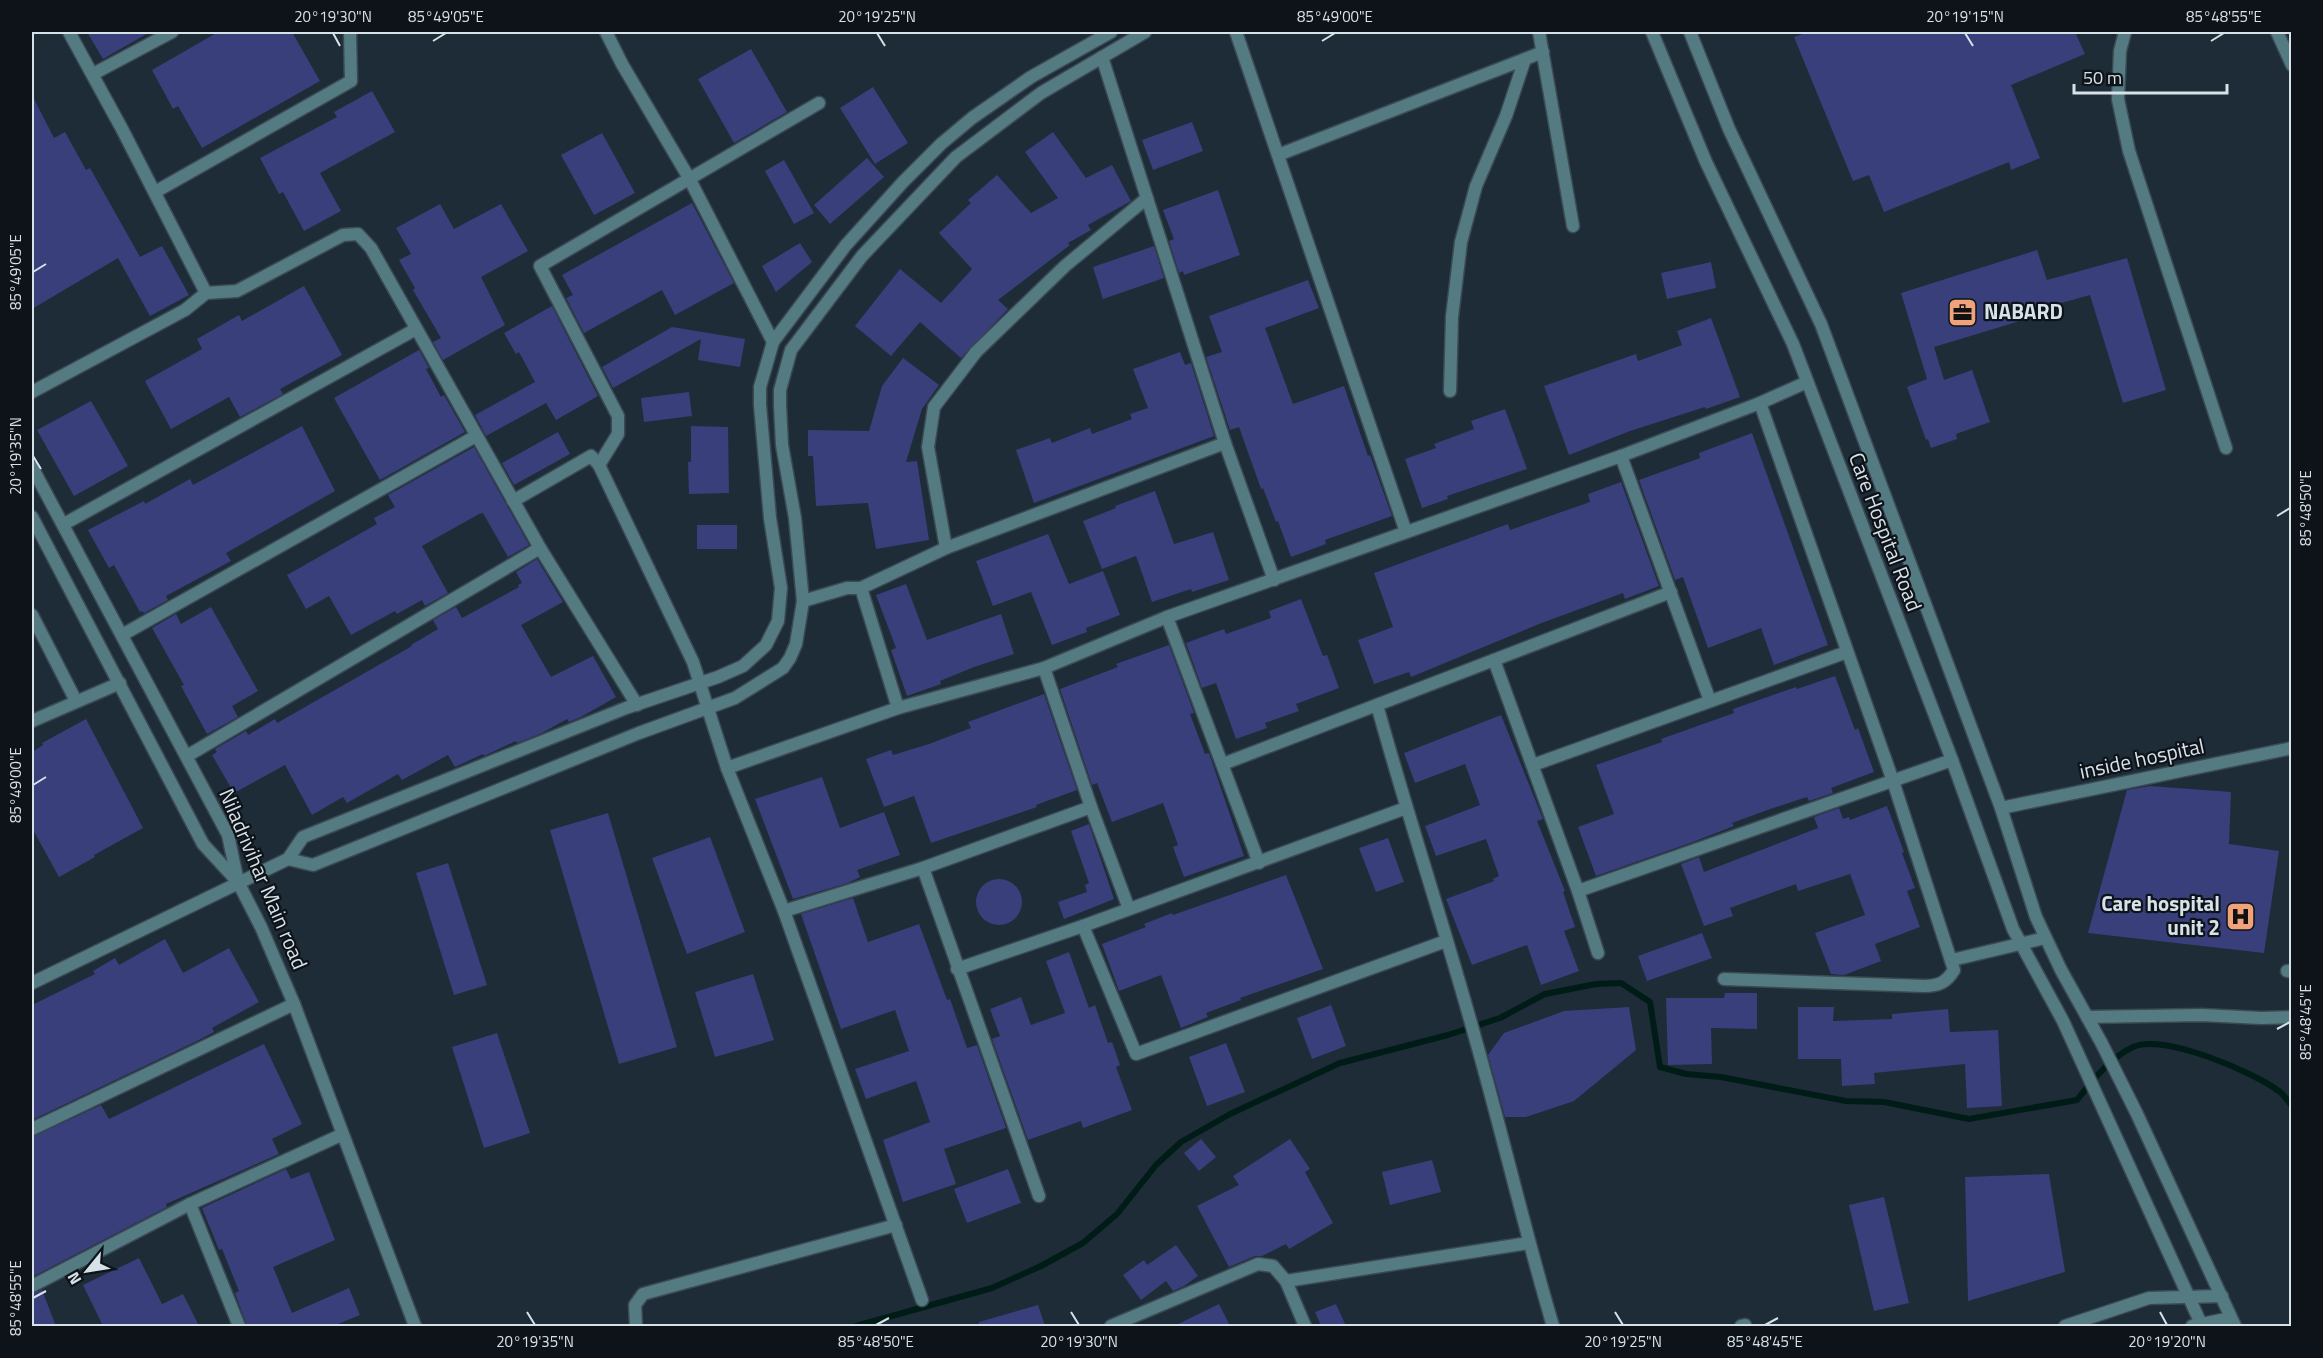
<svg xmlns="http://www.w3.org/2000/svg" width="2323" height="1358" viewBox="0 0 2323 1358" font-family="'Titillium Web',sans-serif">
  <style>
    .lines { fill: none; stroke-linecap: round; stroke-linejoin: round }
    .stream { stroke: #001c16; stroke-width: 6 }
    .building { fill: #383f7b }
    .minor-casing { stroke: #3b4953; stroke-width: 15 }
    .tertiary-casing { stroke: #3b4953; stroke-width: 15 }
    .minor { stroke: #547b82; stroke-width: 12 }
    .tertiary { stroke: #547b82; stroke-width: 12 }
    .ticks { fill: none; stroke: #d7e1e8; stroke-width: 2 }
    .labels { text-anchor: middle; stroke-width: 4.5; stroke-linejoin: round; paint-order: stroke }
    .poi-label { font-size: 21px; font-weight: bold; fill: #d7e1e8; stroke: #0d1319; text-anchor: start }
    .street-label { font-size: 21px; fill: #d7e1e8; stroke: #0d1319 }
    .neatline { fill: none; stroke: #d7e1e8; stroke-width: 2 }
    .ticks-label { font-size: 15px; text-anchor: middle; fill: #d7e1e8 }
  </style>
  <rect width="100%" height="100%" fill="#1d2c37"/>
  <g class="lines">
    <path class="stream" d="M856,1326L992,1288L1041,1266L1083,1243L1117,1214L1156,1165L1181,1142L1230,1114L1340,1063L1448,1035L1500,1018L1545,994L1596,984L1621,983L1650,1002L1660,1067L1686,1074L1721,1077L1846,1101L1884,1102L1969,1119L2077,1100C2092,1081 2110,1058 2133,1047C2163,1033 2254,1072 2280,1092C2284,1095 2288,1101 2292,1106"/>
  </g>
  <g class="building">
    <polygon points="87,32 150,32 103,59"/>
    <polygon points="218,32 292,32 320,81 202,148 178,106 173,109 152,70"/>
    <polygon points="1808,32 2075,32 2085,54 2011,85 2040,158 2011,170 2009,162 1884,212 1869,175 1853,181 1794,37"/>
    <polygon points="751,49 787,112 734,143 698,79"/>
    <polygon points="873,87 908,143 875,164 840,108"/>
    <polygon points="372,91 395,132 320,173 341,211 304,231 283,192 279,194 260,158 337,117 334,112"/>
    <polygon points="32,95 54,138 65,132 86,170 90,168 140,257 162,246 189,295 150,316 118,258 32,309"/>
    <polygon points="1192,122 1203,151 1153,170 1142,140"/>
    <polygon points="1053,132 1086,178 1112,165 1131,201 1088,225 1091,230 1068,243 1070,245 998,300 1008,309 961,358 920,322 891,356 855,326 900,269 941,303 972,269 939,233 971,203 968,200 997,175 1031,213 1058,198 1025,152"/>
    <polygon points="602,133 635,193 594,215 561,155"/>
    <polygon points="867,158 884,177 830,224 814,205"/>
    <polygon points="784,160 814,213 794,224 765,171"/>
    <polygon points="1218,190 1240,255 1184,275 1183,271 1179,273 1169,241 1174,239 1163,210"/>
    <polygon points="692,203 734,283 675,315 662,290 584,333 566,298 573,295 562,275"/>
    <polygon points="440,204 454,229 501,204 528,251 481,277 505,325 443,360 433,342 441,338 413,290 415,288 399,260 411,254 396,228"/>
    <polygon points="800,243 812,262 776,292 762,266"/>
    <polygon points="1154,246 1164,278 1103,299 1093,267"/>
    <polygon points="2037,250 2047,280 2127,258 2166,390 2123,403 2090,295 2054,305 2056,310 1934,347 1944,380 1972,370 1990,422 1956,434 1957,439 1931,448 1928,439 1926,440 1907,387 1927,379 1901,293"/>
    <polygon points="1711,262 1716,288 1667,299 1661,273"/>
    <polygon points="1308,280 1319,308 1265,328 1293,404 1344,386 1368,456 1370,455 1392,516 1325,540 1326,544 1291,557 1278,521 1276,522 1263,488 1261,489 1239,427 1230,430 1206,357 1222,352 1209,316"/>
    <polygon points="304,286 342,355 280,389 283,394 240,417 229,397 171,429 145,381 202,349 197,339 239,315 242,321"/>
    <polygon points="552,306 598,396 556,420 546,403 486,436 475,415 535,382 519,352 516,354 504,333"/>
    <polygon points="1711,318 1740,397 1706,409 1705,407 1630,431 1569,455 1544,386 1636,354 1638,361 1682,345 1677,331"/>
    <polygon points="672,327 745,339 740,367 698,360 701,339 613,388 602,367"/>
    <polygon points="419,350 429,368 426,369 441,397 444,395 465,432 380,480 334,398"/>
    <polygon points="1180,352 1185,365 1191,363 1214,436 1034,503 1016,450 1050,438 1052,443 1090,428 1092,434 1132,419 1130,414 1148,408 1133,369"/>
    <polygon points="903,358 939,385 922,409 906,462 917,461 929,540 876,549 868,503 816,506 813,456 808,456 808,430 869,431 882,386"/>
    <polygon points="689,392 692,416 644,422 641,398"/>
    <polygon points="91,401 128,466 74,496 37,430"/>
    <polygon points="1505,409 1527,469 1447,496 1448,499 1422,508 1405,459 1436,448 1434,444 1474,429 1471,421"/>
    <polygon points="302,426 335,491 226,553 231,561 166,596 168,600 144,613 142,611 140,612 114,565 109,568 88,530 144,501 145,504 190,479 193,485"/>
    <polygon points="691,426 728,427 729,493 689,494 688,462 691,462"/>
    <polygon points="558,432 570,454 514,485 502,463"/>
    <polygon points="1752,433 1828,645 1774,665 1761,628 1708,648 1683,577 1675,580 1639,480 1700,458 1699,453"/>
    <polygon points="474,447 529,545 508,557 483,513 479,514 422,546 448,593 425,606 422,600 397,614 395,611 351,635 329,596 306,609 287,575 377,524 374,518 395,507 388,495"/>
    <polygon points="1621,482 1659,586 1625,599 1623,593 1539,624 1411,677 1409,672 1374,684 1358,640 1393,627 1374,573 1508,524 1510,530 1590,502 1588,494"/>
    <polygon points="1155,491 1174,544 1213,532 1229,580 1192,592 1191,589 1152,602 1136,556 1102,569 1083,521 1116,508 1115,506"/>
    <rect x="697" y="525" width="40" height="24"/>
    <polygon points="1048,534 1069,584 1103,571 1120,615 1086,628 1087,632 1052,645 1031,592 993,606 976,561"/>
    <polygon points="537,559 563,602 521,625 551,677 593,656 616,697 581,717 569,722 567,719 542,733 517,743 516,741 484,756 483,754 455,767 448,755 402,780 398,774 347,803 343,797 312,815 285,765 234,793 212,755 217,752 215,749 246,731 248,735 275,719 277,723 412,646 411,645 438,629 433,620 456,607 462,618 519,587 518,585 522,583 516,572"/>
    <polygon points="906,584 927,640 1001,614 1014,654 974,667 940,681 941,684 907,696 891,650 896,648 876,595"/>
    <polygon points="1301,599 1323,656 1327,655 1339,688 1296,704 1299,711 1265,723 1267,728 1236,739 1216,683 1202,688 1186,643 1224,629 1226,634 1271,618 1269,611"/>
    <polygon points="211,607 258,691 232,706 238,717 207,734 181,686 184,685 152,628 176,614 181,624"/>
    <polygon points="1169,645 1194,713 1190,714 1205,754 1209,753 1244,856 1184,877 1173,847 1178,845 1163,803 1112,822 1097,783 1092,785 1060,689 1118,667 1116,664"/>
    <polygon points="1835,676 1855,730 1858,728 1874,772 1831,788 1833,793 1809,801 1807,797 1773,808 1732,823 1734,826 1693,842 1596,876 1578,827 1614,814 1596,765 1662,742 1661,739 1734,713 1733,709 1796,687 1797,689"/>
    <polygon points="1044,694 1077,790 1036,805 1037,807 931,843 914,796 884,807 866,759 891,750 893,755 929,744 971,728 968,722"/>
    <polygon points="1501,715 1543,819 1537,821 1565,891 1563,892 1575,927 1564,931 1579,971 1541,985 1527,945 1472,965 1446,899 1494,881 1493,879 1499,876 1486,839 1436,856 1425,826 1480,805 1465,764 1415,783 1404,753"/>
    <polygon points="86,719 143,828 94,855 95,857 59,877 32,828 32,752 43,745 42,743"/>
    <polygon points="822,777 840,828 884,812 900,855 857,870 860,877 848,883 793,899 755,799"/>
    <polygon points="2150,786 2231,792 2229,844 2279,851 2264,953 2088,933 2127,790"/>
    <polygon points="1887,806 1904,852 1902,853 1915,888 1907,891 1920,927 1875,944 1881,961 1844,975 1831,974 1815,933 1865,915 1850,874 1798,891 1796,884 1730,908 1733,916 1704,926 1681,864 1699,857 1704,872 1818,828 1814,817 1839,808 1843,819 1849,817 1850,820"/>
    <polygon points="608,813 677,1047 619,1064 550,830"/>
    <polygon points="1089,824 1114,899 1064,919 1058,902 1087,892 1085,885 1089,883 1071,831"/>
    <polygon points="710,837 745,932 687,954 652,858"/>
    <polygon points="1388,838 1404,882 1376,892 1359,848"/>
    <polygon points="448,863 487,985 454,995 416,873"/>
    <polygon points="1286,875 1323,969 1240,998 1241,1000 1206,1013 1208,1017 1181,1028 1161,975 1119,991 1102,944 1146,927 1144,924 1172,913 1173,915"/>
    <circle cx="999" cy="902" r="23"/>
    <polygon points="853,898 868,942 919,924 947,1000 950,999 967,1048 977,1045 1006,1128 944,1149 956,1184 903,1202 883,1140 930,1122 916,1081 866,1099 855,1069 909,1051 895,1010 841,1029 801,914"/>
    <polygon points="1702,933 1712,958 1647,981 1638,956"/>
    <polygon points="165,939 183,973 229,948 259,1002 212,1028 214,1032 197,1041 32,1120 32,1005 95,974 93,971 115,958 119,965"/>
    <polygon points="1069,952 1089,1008 1095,1005 1108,1043 1112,1042 1120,1065 1116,1067 1132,1110 1083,1128 1081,1121 1028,1140 992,1039 1000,1036 990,1009 1021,997 1031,1025 1065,1013 1046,961"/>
    <polygon points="753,974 774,1040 715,1057 695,992"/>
    <polygon points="1725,993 1757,993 1757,1029 1711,1028 1712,1064 1668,1065 1666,998 1724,998"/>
    <polygon points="1331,1005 1346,1046 1312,1059 1297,1018"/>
    <polygon points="1629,1007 1636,1050 1574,1101 1526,1117 1505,1117 1488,1055 1504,1033 1564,1011"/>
    <polygon points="1798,1007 1834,1007 1833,1021 1892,1019 1892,1014 1948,1009 1950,1032 1998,1030 2002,1106 1967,1108 1965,1064 1874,1073 1875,1084 1842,1086 1841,1059 1798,1059"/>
    <polygon points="497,1033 530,1133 484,1148 452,1047"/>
    <polygon points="1226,1043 1245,1092 1207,1106 1189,1057"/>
    <polygon points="264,1044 302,1124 272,1139 279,1154 166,1204 167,1207 32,1277 32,1137 101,1105 109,1119"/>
    <polygon points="1201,1139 1216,1157 1199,1171 1184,1153"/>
    <polygon points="1290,1139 1310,1169 1305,1172 1333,1223 1289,1249 1286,1244 1262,1256 1255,1256 1229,1267 1197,1206 1239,1185 1233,1176"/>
    <polygon points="1432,1160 1441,1192 1390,1205 1382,1172"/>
    <polygon points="286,1169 291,1179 309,1172 335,1240 273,1267 292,1313 349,1288 360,1315 333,1326 247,1326 235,1293 239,1291 222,1249 219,1250 202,1208"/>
    <polygon points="1008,1169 1021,1203 967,1223 954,1189"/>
    <polygon points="2049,1174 2065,1272 1968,1301 1965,1177"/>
    <polygon points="1884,1197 1909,1303 1874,1311 1849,1205"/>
    <polygon points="1176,1245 1198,1276 1184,1286 1173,1291 1166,1281 1141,1300 1123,1275 1144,1260 1147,1265"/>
    <polygon points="139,1258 162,1304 183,1294 199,1326 103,1326 83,1285"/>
    <polygon points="42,1290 56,1326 32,1326 32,1294"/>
    <polygon points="1219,1304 1230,1326 1174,1326"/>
    <polygon points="1336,1304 1346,1326 1321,1326 1315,1312"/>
    <polygon points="1038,1305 1045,1326 979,1326 979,1322"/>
  </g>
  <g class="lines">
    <defs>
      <g id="minor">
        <polyline points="606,32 622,64 689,178 773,342"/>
        <polyline points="1236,32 1406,532"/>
        <polyline points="1539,32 1573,226"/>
        <polyline points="2125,32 2120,51 2118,99 2129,151 2226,448"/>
        <polyline points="2277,32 2292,65"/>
        <polyline points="1102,57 1225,443 1274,580"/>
        <polyline points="93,74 172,32"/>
        <polyline points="1278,155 1543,52"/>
        <polyline points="155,192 351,81 350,32"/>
        <polyline points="206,293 237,291 343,235 358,234 371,248 540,548 637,705"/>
        <polyline points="1450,391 1452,317 1461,242 1476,186 1506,116 1525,59"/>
        <polyline points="32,392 185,310 206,293 122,129 69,32"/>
        <polyline points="1621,456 1710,701"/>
        <polyline points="599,465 618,434 618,416 540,266 819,103"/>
        <polyline points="513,501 591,456 599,465 693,662 727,768 784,911 922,1300"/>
        <polyline points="64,524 416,329"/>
        <polyline points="946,548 928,447 934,407 976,352 1065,266 1147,198"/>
        <polyline points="861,588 898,708"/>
        <polyline points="803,601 847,588 861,588 946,548 1225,443"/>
        <polyline points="32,615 76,701"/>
        <polyline points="1167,617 1259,863"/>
        <polyline points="122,635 476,436"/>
        <polyline points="1494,660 1578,891 1598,953"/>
        <polyline points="1044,668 1091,807 1129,909"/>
        <path d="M1377,705C1408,817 1445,928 1476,1041C1503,1136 1525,1232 1553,1326"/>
        <polyline points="32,721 120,683"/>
        <polyline points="187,756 540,548"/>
        <polyline points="1223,764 1671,592"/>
        <polyline points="1533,765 1847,652"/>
        <polyline points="727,768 898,708 1044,668 1167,617 1621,456 1760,403 1807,382"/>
        <polyline points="2001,808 2292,748"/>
        <polyline points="288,859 313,865 639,733 735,698 783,668 790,658 796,644 803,601 795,518 782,445 780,405 780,390 791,350 862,256 956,157 1041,93 1145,32"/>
        <polyline points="923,868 1039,1196"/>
        <polyline points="1578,891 1952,760"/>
        <polyline points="784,911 923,868 1091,807"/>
        <polyline points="1083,926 1136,1054 1446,941"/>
        <polyline points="1952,960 2045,938"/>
        <polyline points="957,969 1083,926 1406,808"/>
        <polyline points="2287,971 2292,971"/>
        <path d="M1724,979L1924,986C1938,986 1946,983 1954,970L1893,781L1760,403"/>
        <polyline points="32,983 288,859 303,837 626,708 718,677 743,666 766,645 778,621 781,588 770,518 760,405 760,387 773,342 846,245 903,182 941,144 972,118 1031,77 1111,32"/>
        <polyline points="2087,1017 2202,1015 2261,1018 2292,1017"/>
        <polyline points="32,1129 294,1004"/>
        <polyline points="190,1204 239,1326"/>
        <polyline points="1286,1281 1528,1243"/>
        <polyline points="32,1286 190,1204 341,1135"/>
        <polyline points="636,1326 635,1305 643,1294 896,1225"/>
        <polyline points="1111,1326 1258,1264 1273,1266 1286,1281 1305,1326"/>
        <polyline points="1741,1326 1745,1325"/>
      </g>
      <g id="tertiary">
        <polyline points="1652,32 1706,162 1793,344 1952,760 2013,929 2063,1021 2202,1326"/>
        <polyline points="1690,32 1729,129 1821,324 2001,808 2036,917 2061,970 2101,1042 2137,1114 2235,1326"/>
        <polyline points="32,467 228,835 238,882 261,927 294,1004 415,1326"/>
        <polyline points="32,517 203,844 237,881"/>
        <polyline points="2065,1326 2149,1298 2222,1296"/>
        <polyline points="2192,1326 2231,1318"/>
      </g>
    </defs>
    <use href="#minor" class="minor-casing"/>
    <use href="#tertiary" class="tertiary-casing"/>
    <use href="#minor" class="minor"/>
    <use href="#tertiary" class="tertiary"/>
  </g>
  <path class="ticks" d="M333,33L340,46M877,33L885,46M1965,33L1973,46M433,41L446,33M1322,41L1335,33M2211,41L2224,33M33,272L46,264M33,456L41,469M2277,516L2290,508M33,785L46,777M2277,1029L2290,1022M33,1298L46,1291M527,1312L535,1325M1071,1312L1079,1325M1615,1312L1623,1325M2160,1312L2167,1325M876,1325L889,1318M1765,1325L1778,1318"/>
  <defs>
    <symbol id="office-square" viewBox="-11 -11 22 22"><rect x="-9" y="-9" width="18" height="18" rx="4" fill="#f0a27a" stroke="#0d1319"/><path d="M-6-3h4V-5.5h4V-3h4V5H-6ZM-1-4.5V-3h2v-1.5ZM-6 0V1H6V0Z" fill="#111"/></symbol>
    <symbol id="hospital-square" viewBox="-11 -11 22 22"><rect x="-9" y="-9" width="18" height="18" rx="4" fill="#f0a27a" stroke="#0d1319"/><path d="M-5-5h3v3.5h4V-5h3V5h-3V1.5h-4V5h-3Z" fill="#111"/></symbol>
  </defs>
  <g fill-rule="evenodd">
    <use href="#office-square" x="1946" y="296" width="33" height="33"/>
    <use href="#hospital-square" x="2224" y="900" width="33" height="33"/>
  </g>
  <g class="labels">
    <g class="poi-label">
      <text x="1984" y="319">NABARD</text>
      <text x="2220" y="911" text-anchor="end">Care hospital<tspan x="2220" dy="24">unit 2</tspan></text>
    </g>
    <g class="street-label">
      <text transform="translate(1885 532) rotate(69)" y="7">Care Hospital Road</text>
      <text transform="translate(2142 759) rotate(-12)" y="7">inside hospital</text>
      <text transform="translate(263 879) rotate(67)" y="7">Niladrivihar Main road</text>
    </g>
  </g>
  <rect width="2323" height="1358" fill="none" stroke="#0d1319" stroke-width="66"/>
  <g transform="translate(87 1271) rotate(240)" stroke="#0d1319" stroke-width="4.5" paint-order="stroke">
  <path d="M0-4.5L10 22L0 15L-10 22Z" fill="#d7e1e8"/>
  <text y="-9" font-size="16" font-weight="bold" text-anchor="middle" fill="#d7e1e8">N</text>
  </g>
  <path d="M2074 84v9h153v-9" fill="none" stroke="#d7e1e8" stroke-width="3"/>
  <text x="2083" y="84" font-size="18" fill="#d7e1e8" stroke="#0d1319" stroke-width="4.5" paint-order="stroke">50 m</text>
  <rect x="33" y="33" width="2257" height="1292" class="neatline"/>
  <g class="ticks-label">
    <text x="333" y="22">20°19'30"N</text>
    <text x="446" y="22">85°49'05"E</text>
    <text x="877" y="22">20°19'25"N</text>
    <text x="1335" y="22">85°49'00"E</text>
    <text x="1965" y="22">20°19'15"N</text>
    <text x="2224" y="22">85°48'55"E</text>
    <text transform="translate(16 272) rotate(-90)" y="5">85°49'05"E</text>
    <text transform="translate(16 456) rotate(-90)" y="5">20°19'35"N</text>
    <text transform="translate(2306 508) rotate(-90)" y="5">85°48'50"E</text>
    <text transform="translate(16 785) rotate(-90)" y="5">85°49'00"E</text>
    <text transform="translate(2306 1022) rotate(-90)" y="5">85°48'45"E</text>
    <text transform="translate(16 1298) rotate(-90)" y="5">85°48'55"E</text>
    <text x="535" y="1347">20°19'35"N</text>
    <text x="876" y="1347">85°48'50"E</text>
    <text x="1079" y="1347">20°19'30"N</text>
    <text x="1623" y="1347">20°19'25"N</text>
    <text x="1765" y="1347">85°48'45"E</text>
    <text x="2167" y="1347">20°19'20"N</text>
  </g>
</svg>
